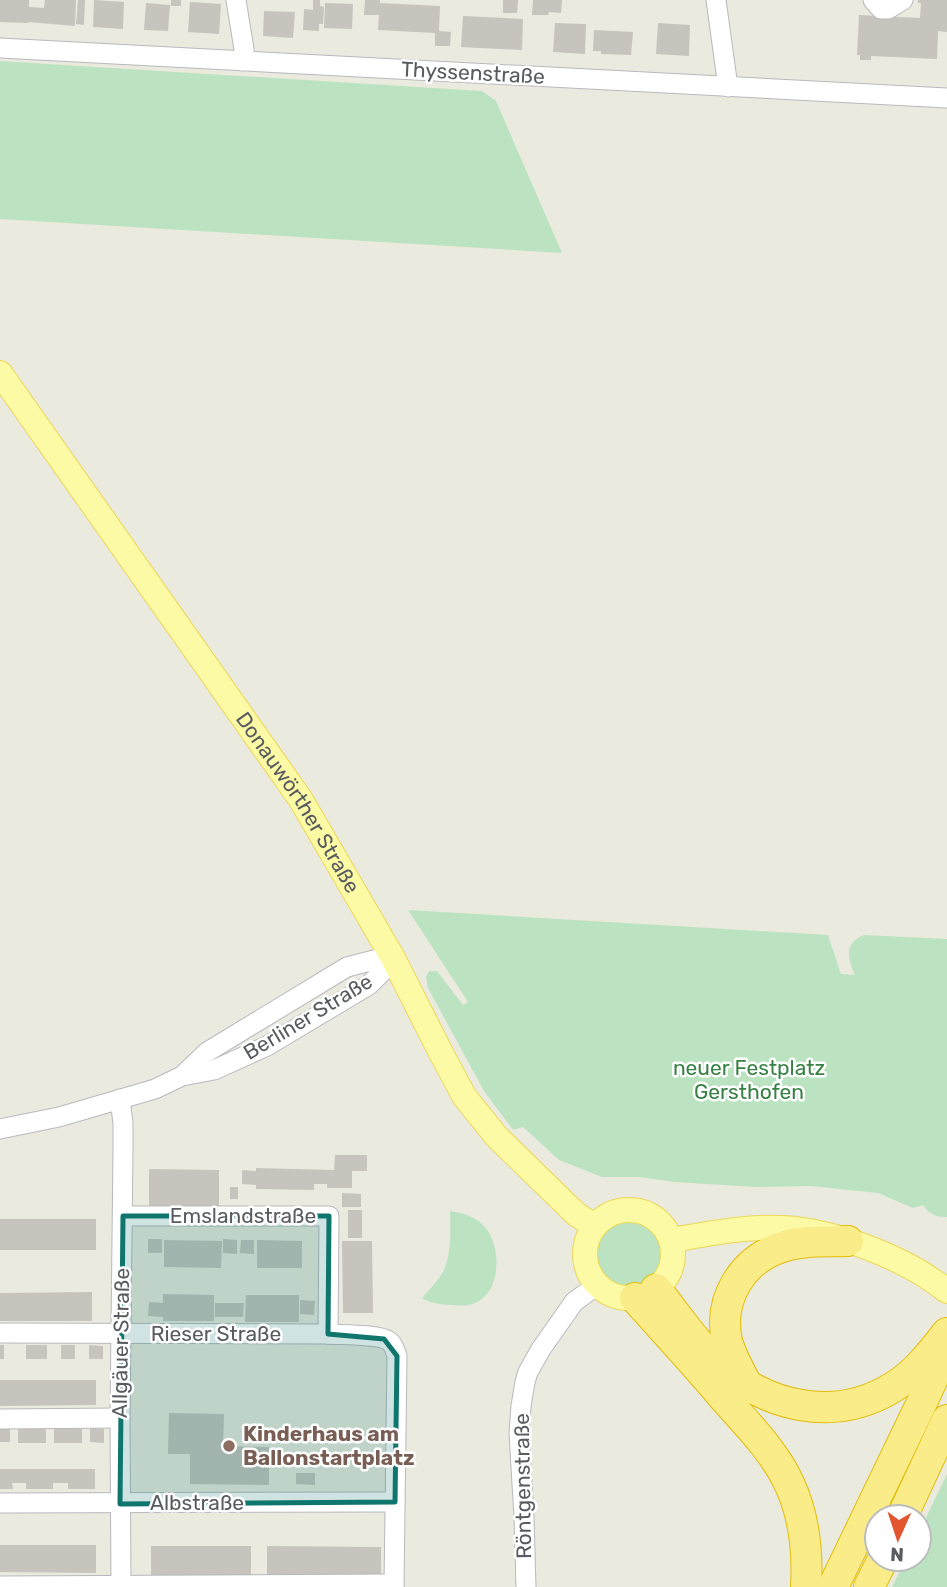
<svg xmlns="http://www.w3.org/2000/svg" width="947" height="1587" viewBox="0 0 947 1587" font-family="Rubik,sans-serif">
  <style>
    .green { fill: #bce3c1 }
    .building { fill: #c6c4bd }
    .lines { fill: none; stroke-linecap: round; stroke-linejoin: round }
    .minor-casing { stroke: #b7b9be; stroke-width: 21 }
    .major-casing { stroke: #ecd758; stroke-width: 26 }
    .highway-casing { stroke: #e3bd08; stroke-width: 32 }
    .minor { stroke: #fff; stroke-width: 19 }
    .major { stroke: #fcfaa4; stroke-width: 24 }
    .highway { stroke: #f9ec89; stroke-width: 30 }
    .marked { fill: #0f766e; fill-opacity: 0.2; stroke: #0f766e; stroke-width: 5; stroke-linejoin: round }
    .education-dot { fill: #8d6e63; stroke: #fff; stroke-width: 2.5 }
    .labels { text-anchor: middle; stroke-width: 5; stroke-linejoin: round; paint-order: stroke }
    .street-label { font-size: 21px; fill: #585b60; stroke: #fff }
    .park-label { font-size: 21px; fill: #378144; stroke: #fff }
    .education-label { font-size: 21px; font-weight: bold; fill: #785e54; stroke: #fff; text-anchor: start }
  </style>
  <rect width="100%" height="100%" fill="#ebeadf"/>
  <g class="green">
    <polygon points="0,61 482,91 496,101 562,253 0,219"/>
    <path d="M408,910L828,935L841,974L855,975C847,958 844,943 864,935L947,939V1217C936,1218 928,1213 923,1205L913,1208L878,1193L810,1186L756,1187L674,1182L640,1177H602L559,1160L523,1127L513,1130L484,1091L428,988L426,977L429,971H437L463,1005L468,1002Z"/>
    <path d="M450,1211C462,1213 475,1216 484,1226C502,1245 502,1292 475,1303C467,1307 456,1305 448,1305C438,1304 430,1303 422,1298C429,1290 438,1281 443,1272C452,1253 450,1231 450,1211Z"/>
    <circle cx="628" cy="1254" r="36"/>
    <polygon points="947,1474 947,1587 892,1587 906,1559 919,1559 919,1532"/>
  </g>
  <g class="building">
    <polygon points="0,0 29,0 29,7 44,8 45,0 76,0 75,26 28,22 28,23 0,22"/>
    <polygon points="78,0 85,0 84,25 76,24"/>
    <polygon points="94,0 124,2 123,29 93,27"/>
    <rect x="171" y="0" width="10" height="6"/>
    <polygon points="313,0 320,0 320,6 324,7 323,24 319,24 319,31 303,30 304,9 313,10"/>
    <polygon points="365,0 380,0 380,3 440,6 439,31 451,32 450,46 435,46 435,33 378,30 379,15 364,15"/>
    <polygon points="503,0 518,0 517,13 503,13"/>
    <polygon points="533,0 562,0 561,13 549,12 548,15 532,15"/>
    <polygon points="918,0 947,0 947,32 938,31 937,59 871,56 871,60 860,60 860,55 857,55 859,15 920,18 921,3 918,3"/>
    <polygon points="190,2 221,4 219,34 188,32"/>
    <polygon points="146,3 170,5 168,31 144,30"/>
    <polygon points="325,3 353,4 352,29 324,28"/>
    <polygon points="264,11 295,12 293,38 263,36"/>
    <polygon points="463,16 523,19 522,50 461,47"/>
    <polygon points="555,23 586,24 585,54 553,52"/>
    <polygon points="658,23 690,25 689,56 656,54"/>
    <polygon points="594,30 633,32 631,55 601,54 601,51 593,51"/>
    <polygon points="335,1155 367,1155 367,1171 352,1171 352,1188 327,1188 327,1184 314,1184 314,1190 256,1189 256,1185 242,1184 242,1170 256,1171 256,1168 334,1170"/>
    <polygon points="149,1169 219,1170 219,1206 149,1206"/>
    <rect x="230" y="1187" width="8" height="12"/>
    <polygon points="342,1193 361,1194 361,1207 342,1207"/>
    <rect x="348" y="1210" width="14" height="28"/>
    <rect x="0" y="1219" width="96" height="31"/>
    <rect x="148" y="1239" width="14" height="14"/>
    <polygon points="223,1239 237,1240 237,1254 223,1253"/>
    <polygon points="164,1240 222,1241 221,1268 164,1267"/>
    <polygon points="241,1240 254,1240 254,1254 240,1253"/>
    <polygon points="257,1240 302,1241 302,1268 257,1268"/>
    <polygon points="342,1241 372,1241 373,1313 343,1313"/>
    <polygon points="92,1292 92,1321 0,1321 0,1293"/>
    <polygon points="163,1294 214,1295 214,1321 163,1321 163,1317 148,1316 149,1302 163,1303"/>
    <polygon points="246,1295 299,1295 299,1322 245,1322"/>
    <polygon points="300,1300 315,1301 314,1315 300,1314"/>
    <polygon points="215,1303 244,1303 243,1317 215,1317"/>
    <rect x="0" y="1345" width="4" height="14"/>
    <rect x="26" y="1345" width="21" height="14"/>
    <rect x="61" y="1345" width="14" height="14"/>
    <polygon points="89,1345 103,1346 103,1359 89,1359"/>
    <polygon points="0,1380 96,1380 96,1405 0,1406"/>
    <polygon points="169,1413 224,1414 223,1446 269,1447 269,1485 190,1484 190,1454 168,1454"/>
    <polygon points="18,1428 46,1429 46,1443 18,1443"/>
    <polygon points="90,1428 104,1429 104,1443 90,1442"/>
    <rect x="0" y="1429" width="10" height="13"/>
    <rect x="54" y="1429" width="28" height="14"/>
    <polygon points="0,1469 95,1469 95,1489 68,1489 68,1483 53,1483 53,1489 26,1489 26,1483 12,1483 13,1489 0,1489"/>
    <polygon points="296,1473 315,1473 315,1485 296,1484"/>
    <polygon points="0,1545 96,1545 96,1573 0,1572"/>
    <rect x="151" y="1546" width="100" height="29"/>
    <polygon points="267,1546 381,1547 381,1575 267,1575"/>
  </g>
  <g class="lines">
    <defs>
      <g id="minor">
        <polyline points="236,0 244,49 243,61"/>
        <polyline points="716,0 728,87"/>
        <polyline points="873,0 881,9 888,9 903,0"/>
        <polyline points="0,48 947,98"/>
        <polyline points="182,1076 207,1052 347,967 374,960 393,958"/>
        <polyline points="120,1099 123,1123 123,1149 120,1418 121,1587"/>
        <polyline points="0,1129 59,1117 155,1089 182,1076 214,1070 267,1046 369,985 382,972 393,958"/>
        <polyline points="123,1216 329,1216 328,1334"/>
        <path d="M0,1333L328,1334C341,1335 379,1334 389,1341C394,1345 395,1350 397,1356L394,1587"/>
        <polyline points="0,1419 120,1418"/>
        <polyline points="0,1503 395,1502"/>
        <polyline points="0,1586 394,1584"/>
        <polyline points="526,1587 524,1517 519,1434 521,1406 525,1382 528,1372 541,1349 574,1302 597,1285"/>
      </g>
      <g id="major">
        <path id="s1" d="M0,373L301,800L393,958L440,1051L464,1096L496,1136L576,1214L594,1226"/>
        <circle cx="629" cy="1254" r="44"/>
        <path d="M671,1240C708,1234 746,1226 783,1228C836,1231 906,1258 947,1291"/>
      </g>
      <g id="highway">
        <path d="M656,1289C675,1312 692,1339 714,1360C763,1406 834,1425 895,1386C916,1373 932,1352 947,1333"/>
        <path d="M635,1298C665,1331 695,1364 724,1398C747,1424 774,1451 789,1483C804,1515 808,1552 806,1587"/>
        <path d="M745,1381C738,1368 731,1355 727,1341C718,1299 742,1260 782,1247C803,1240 826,1242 848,1241"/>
        <polyline points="902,1517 947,1420"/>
        <polyline points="833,1587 924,1398 947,1347"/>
        <polyline points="869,1587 883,1559"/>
      </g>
    </defs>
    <use href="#minor" class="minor-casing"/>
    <use href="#major" class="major-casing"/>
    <use href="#highway" class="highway-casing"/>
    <use href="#minor" class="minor"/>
    <use href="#major" class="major"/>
    <use href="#highway" class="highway"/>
  </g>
  <path class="marked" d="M123,1216H329L328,1334L384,1339L397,1356L395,1502L120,1504Z"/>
  <circle class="education-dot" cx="229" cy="1446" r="7"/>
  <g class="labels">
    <g class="street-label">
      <text transform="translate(473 73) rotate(3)" y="7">Thyssenstraße</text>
      <text dy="7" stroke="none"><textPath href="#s1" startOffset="523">Donauwörther Straße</textPath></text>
      <text transform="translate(308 1017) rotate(-31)" y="7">Berliner Straße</text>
      <text x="243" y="1223">Emslandstraße</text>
      <text x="216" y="1341">Rieser Straße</text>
      <text transform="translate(121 1343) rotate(-89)" y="7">Allgäuer Straße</text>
      <text transform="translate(523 1486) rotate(-91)" y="7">Röntgenstraße</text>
      <text x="197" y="1510">Albstraße</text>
    </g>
    <g class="park-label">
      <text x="749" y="1075">neuer Festplatz<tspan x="749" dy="24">Gersthofen</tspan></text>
    </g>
    <g class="education-label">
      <text x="243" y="1441">Kinderhaus am<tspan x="243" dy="24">Ballonstartplatz</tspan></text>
    </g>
  </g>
  <g transform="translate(898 1538) rotate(183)"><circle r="33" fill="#ffffff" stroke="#bcbdbf" stroke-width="2"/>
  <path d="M0-5L12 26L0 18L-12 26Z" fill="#e2552e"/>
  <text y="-10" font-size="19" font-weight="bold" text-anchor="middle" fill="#585b60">N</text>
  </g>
</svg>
